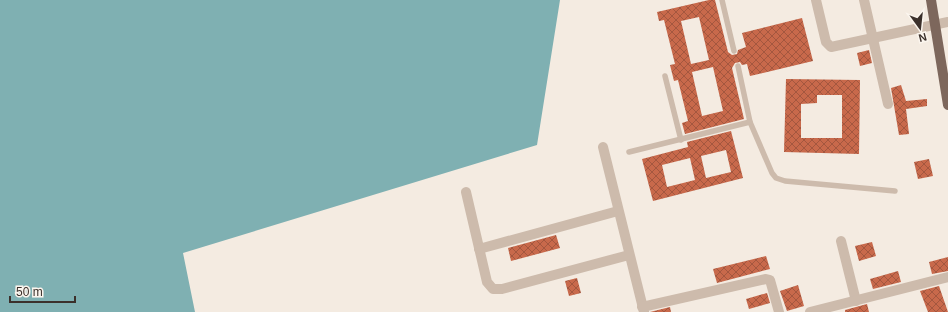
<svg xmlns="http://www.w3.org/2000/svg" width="948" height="312" viewBox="0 0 948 312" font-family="Helvetica,sans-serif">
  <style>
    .water { fill: #7fb0b2 }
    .building { fill: url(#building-cross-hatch); fill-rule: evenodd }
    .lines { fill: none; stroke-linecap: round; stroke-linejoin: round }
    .service { stroke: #cdbbac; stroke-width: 5.5 }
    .minor { stroke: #cdbbac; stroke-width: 10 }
    .primary { stroke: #7d675c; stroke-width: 10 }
  </style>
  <defs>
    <pattern id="building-cross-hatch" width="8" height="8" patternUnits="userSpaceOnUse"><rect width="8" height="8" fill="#c8694b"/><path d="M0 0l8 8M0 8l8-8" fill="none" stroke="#a4573f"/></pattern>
  </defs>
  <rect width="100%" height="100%" fill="#f4ebe1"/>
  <polygon class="water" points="0,0 560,0 537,145 183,253 195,312 0,312"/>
  <g class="building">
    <path d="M709,0H715L728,52L732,55L737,54L738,50L746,47L742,33L802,18L813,61L750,76L747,64L742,65L740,62L735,63L732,68L744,119L685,134L682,123L688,121L678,80L674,81L670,65L675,64L664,20L659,21L657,12ZM699,17L709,60L691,64L681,21ZM713,67L723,111L702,116L692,72Z"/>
    <polygon points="869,50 872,63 860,66 857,53"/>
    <path d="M786,79L860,80L859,154L784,152ZM817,95H842V138H801V104L817,103Z"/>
    <polygon points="901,85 906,101 927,99 927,106 906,109 909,134 899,135 891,88"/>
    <path d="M731,131L743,178L653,201L642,159L688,147L687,142ZM726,150L731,172L706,178L701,156ZM690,158L695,180L667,187L662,165Z"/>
    <polygon points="929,159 933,176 918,179 914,162"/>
    <polygon points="556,235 560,248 511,261 508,248"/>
    <polygon points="872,242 876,256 859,261 855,246"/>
    <polygon points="766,256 770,269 717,283 713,269"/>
    <polygon points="948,257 948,271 932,274 929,262"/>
    <polygon points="898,271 901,282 873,289 870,279"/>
    <polygon points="577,278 581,293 569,296 565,281"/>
    <polygon points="798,285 804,306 787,311 780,291"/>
    <polygon points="939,286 948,312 928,312 920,291"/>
    <polygon points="767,293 770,303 749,309 746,299"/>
    <polygon points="867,304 869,312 845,312 845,310"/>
    <polygon points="670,307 671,312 650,312"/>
  </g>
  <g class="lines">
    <g class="service">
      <polyline points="722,0 734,51"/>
      <polyline points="738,66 750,122 772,173 776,178 785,181 895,191"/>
      <polyline points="665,76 681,140"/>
      <polyline points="629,152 750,122"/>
    </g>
    <g class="minor">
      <polyline points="816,0 826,42 831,47 948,22"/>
      <polyline points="864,0 888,104"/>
      <polyline points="603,147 644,312"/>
      <polyline points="466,192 487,282 493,289 502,289 629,255"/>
      <polyline points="841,241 856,301"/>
      <polyline points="479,249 618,211"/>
      <polyline points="642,307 766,279 770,280 779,312"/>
      <polyline points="810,312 948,277"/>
    </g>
    <polyline class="primary" points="931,0 948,105"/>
  </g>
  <g transform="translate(920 28) rotate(165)" stroke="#fbf5ee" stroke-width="3" paint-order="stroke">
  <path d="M0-3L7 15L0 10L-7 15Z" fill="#3b302b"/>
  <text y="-6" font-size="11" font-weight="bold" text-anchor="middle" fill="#3b302b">N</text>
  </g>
  <path d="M10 296v6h65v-6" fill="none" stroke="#3b302b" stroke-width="2"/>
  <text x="16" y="296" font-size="12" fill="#3b302b" stroke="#fbf5ee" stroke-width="3" paint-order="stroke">50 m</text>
</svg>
